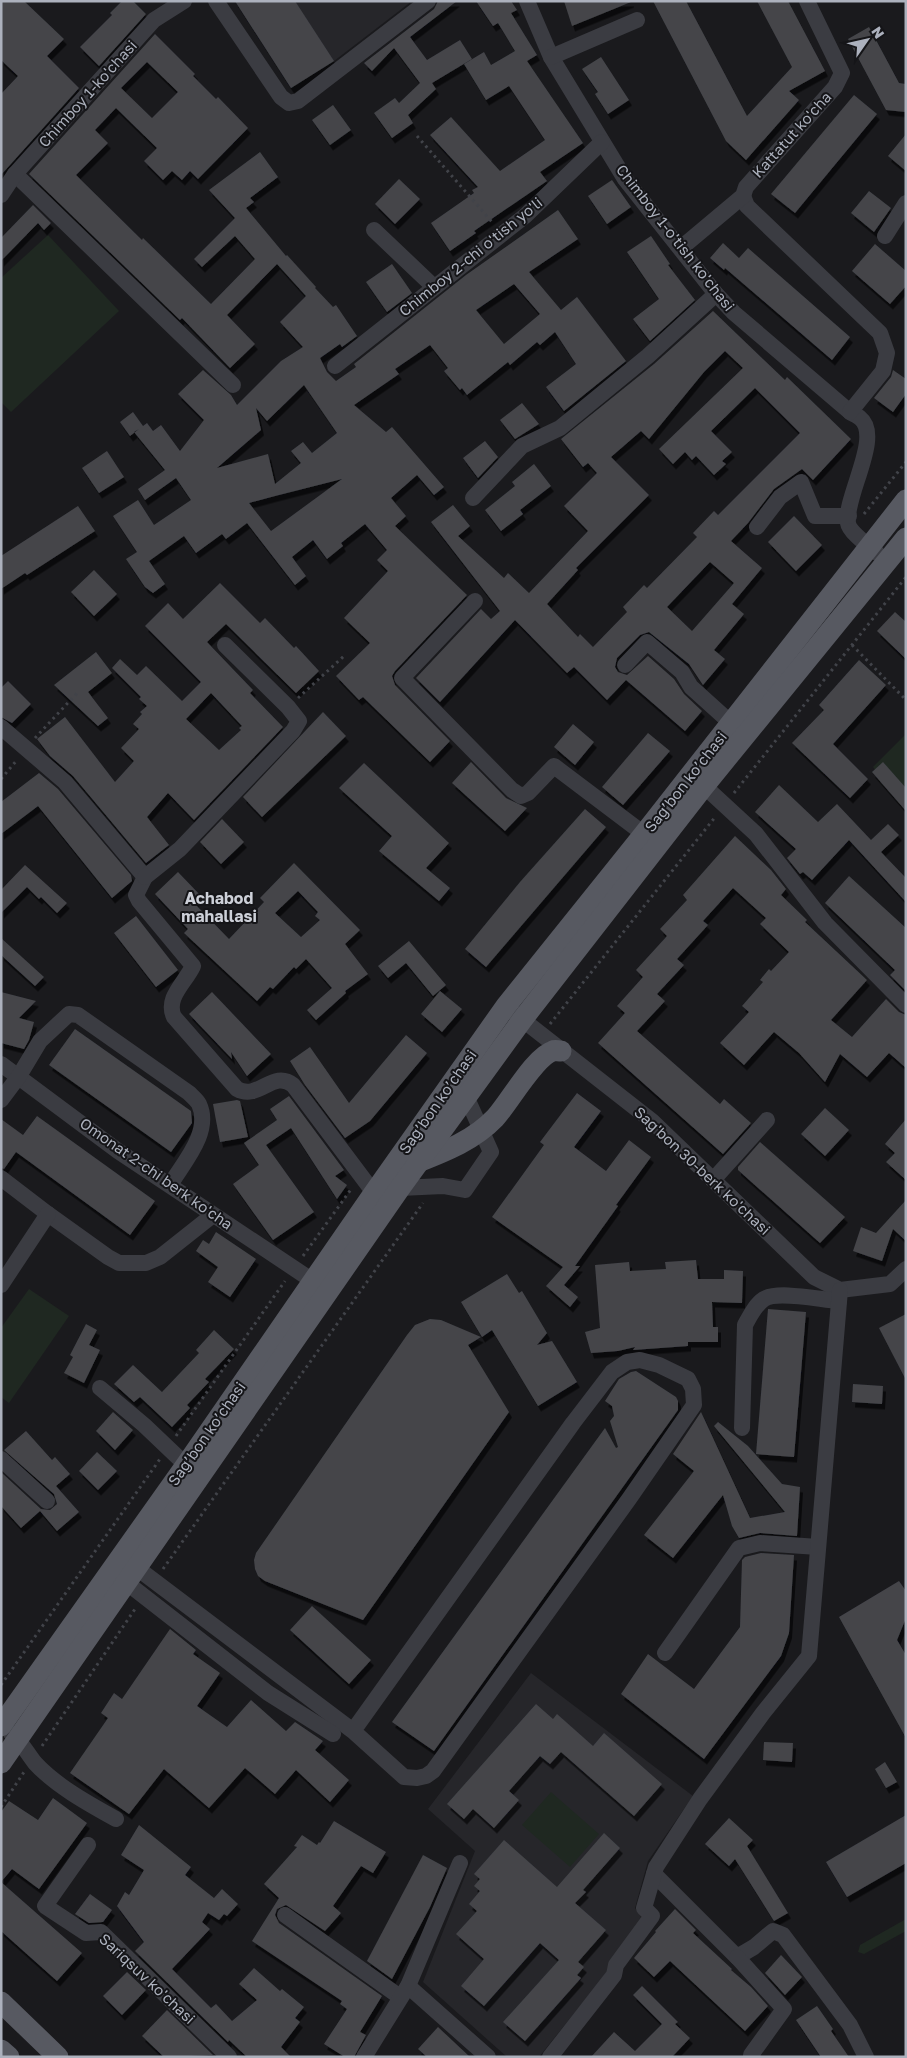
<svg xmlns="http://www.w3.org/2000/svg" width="907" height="2058" viewBox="0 0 907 2058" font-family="'Golos Text',sans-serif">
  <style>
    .built { fill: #26262a }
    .green { fill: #1f2821 }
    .building { fill: #44454a; fill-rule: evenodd; filter: url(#shadow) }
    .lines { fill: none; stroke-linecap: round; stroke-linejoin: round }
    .path { stroke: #414349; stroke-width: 3; stroke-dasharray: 2.5 4; stroke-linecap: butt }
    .minor { stroke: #3b3c42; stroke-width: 16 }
    .major { stroke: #575961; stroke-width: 21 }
    .labels { text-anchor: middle; stroke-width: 4; stroke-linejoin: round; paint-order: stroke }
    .street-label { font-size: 15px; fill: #acb1bd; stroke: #151518 }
    .neighbourhood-label { font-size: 16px; font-weight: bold; fill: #cdd0d8; stroke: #151518 }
  </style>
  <defs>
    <filter id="shadow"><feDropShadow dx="3" dy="5.5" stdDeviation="0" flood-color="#0009"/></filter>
  </defs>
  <rect width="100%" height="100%" fill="#1a1a1d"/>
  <g class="built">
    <polygon points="235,1 412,1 334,61 291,88"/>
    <polygon points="531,1673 693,1796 648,1861 635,1908 643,1920 609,1970 539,2057 507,2057 423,1982 475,1851 428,1809"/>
  </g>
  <g class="green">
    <polygon points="48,235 119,311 11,412 1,402 1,278"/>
    <polygon points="906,734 906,809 873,767"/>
    <polygon points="29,1289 69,1316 9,1403 1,1397 1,1328"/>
    <polygon points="551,1792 599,1834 570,1867 522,1825"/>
    <polygon points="906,1919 906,1931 864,1954 858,1952 860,1945"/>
  </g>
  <g class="building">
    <polygon points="1,1 24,1 64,39 47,56 79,88 1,175 1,94 18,76 1,60"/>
    <polygon points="122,1 133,1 146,14 99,66 80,47 112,15 110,13"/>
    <polygon points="235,1 295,1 334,61 291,88"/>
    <polygon points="438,1 457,1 410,37 427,60 460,40 472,59 432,83 436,89 408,115 413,123 392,138 374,113 395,98 399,103 420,83 394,48 372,71 364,63 434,9"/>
    <polygon points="476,1 511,1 517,10 511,13 537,55 527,61 583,143 540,172 547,181 474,231 476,233 450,251 431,223 474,193 472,190 478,187 430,135 451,117 500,171 545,140 509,86 486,100 464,64 484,52 491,65 515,51 498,23 493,26"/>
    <polygon points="564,1 631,1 631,2 572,26"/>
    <polygon points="653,1 686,1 747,116 792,67 757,1 788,1 825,71 789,91 799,100 746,160 726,141"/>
    <polygon points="869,27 899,83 906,84 906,112 886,110 848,39"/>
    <path d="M155,34L195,74L193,76L216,99L218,97L248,128L198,179L190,171L182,180L172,171L163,180L144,161L157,148L116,108L95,130L108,143L76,175L142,240L143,238L211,304L255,259L235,236L202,267L194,259L235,218L209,190L260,152L278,177L250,198L254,202L246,208L286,256L287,255L316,287L315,288L333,307L336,305L357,336L342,347L340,344L320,358L327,372L336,381L356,367L354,364L466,275L558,210L578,239L529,272L561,310L577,297L626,361L564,411L546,387L576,364L555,332L540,345L537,342L510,365L508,362L467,395L462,388L460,390L444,371L448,368L430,345L395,369L399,374L354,405L386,432L392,427L444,487L434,495L417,475L391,498L406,516L395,526L467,595L395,671L392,676L395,685L450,741L430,762L363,697L359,700L336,676L370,643L344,618L388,571L377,560L387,550L365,524L341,543L343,546L327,559L313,540L292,557L306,576L295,585L247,523L226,539L222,534L196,553L184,536L149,561L165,584L153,593L145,587L126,559L137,552L113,516L138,500L154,525L191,500L176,478L145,500L138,489L165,470L134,432L139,429L130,436L120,422L133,412L143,426L147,423L153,431L161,425L180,451L204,420L178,394L203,370L231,395L237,405L281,361L303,347L280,322L306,296L277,264L227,315L255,344L230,368L182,318L180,320L29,174ZM147,62L178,92L152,118L121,88ZM514,284L540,314L504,344L476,310ZM304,385L337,433L312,453L303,442L291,451L301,463L275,484L268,454L217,468L261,430L256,408L267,421ZM342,479L271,531L249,503L275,496Z"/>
    <polygon points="601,57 629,100 608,114 595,94 598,92 582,69"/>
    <polygon points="854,95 877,114 795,213 771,194"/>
    <polygon points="333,105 351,130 330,145 312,120"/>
    <polygon points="906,134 906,171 888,156"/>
    <polygon points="399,179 420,199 395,224 375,204"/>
    <polygon points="612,180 631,207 607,224 588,196"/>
    <polygon points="869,191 891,208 874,232 851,213"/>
    <polygon points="33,205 51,223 44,230 38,223 1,261 1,238"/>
    <polygon points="651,236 670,264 668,265 695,300 650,341 633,319 659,299 627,252"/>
    <polygon points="723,243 739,258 748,248 850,337 832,360 725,268 724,270 710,258"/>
    <polygon points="875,244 906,271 906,286 890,304 852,271"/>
    <polygon points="392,264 412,293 387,312 366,282"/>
    <path d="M713,311L785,380L787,377L851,439L813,480L802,469L774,489L748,523L731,541L762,568L732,604L744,614L714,650L725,659L703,685L689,664L649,632L640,635L617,658L615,667L618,672L627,675L648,656L674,679L684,694L702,711L685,731L626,680L607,700L574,667L567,673L515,620L440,702L416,678L481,609L491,619L500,611L431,522L453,505L470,526L458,536L504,578L508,573L529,593L588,531L564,506L597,473L588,463L583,467L561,439L654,364ZM725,351L743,368L659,449L673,464L685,452L692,460L696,456L714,475L726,464L722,461L732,452L711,431L755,388L800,433L718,515L714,511L693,533L697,537L647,588L644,585L623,607L627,612L593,647L580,634L578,637L547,604L578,570L576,568L649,495L611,457L641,431L649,439L704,372ZM710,562L734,583L692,631L667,607Z"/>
    <polygon points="893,370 906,379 906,394 893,412 874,398 891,377"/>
    <polygon points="522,403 539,424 515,439 500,420"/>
    <polygon points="485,441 498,457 478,478 463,458"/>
    <polygon points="107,451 124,477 99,493 82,468"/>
    <polygon points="534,464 551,486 520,510 523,514 501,531 485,510 515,486 512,482"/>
    <polygon points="78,506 95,531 27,575 25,573 1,589 1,556"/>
    <polygon points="794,516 822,545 796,571 768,542"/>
    <polygon points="94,570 117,594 94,616 71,592"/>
    <path d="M220,583L260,623L265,618L294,648L296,646L319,671L296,693L226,624L207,642L253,690L250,693L283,727L194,820L168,793L147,817L169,845L146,863L73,776L50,756L37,739L65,717L115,782L134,761L121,748L139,729L133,724L142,714L140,712L147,706L139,699L141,697L112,668L120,659L137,675L146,666L182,701L201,682L145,626L168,603L183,619ZM211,693L242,726L239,728L241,730L219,750L186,719Z"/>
    <polygon points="895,612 906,622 906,659 877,631"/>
    <polygon points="96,652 112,673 88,692 108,718 98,726 54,685"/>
    <polygon points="859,660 886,685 833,744 868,779 850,798 792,743 824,710 819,705"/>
    <polygon points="8,681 31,704 12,723 1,717 1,688"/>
    <polygon points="323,712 346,736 262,817 243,797"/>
    <polygon points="573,724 594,742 575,765 554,747"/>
    <polygon points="648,733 670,751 623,805 602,787"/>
    <polygon points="471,762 506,798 527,808 505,831 452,783"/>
    <polygon points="883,762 906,788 906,811 872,772"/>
    <polygon points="364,763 449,843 426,868 450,888 439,901 379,851 392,836 339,788"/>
    <polygon points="39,773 58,789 131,875 132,881 112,898 38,806 1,834 1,802"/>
    <polygon points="779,785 818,822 837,804 871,840 888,824 899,835 881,852 906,878 906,902 849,840 812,880 803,872 800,874 787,858 796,849 755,812"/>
    <polygon points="585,809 606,827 486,967 465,949 520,882"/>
    <polygon points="222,819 244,842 221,864 200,842"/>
    <polygon points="735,836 771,870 786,889 781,895 807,920 805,922 867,980 831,1020 852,1037 886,999 899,1012 906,1015 906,1068 889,1053 867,1077 840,1054 825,1082 799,1053 774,1032 744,1065 720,1043 749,1012 742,1006 763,982 760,980 769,969 771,971 789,952 760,924 766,918 733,888 703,921 708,925 677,959 684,965 657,994 665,1001 637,1031 720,1104 724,1099 751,1123 723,1154 598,1043 625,1013 617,1006 643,977 636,970 667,936 660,929 687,900 683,895"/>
    <path d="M294,863L360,930L345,944L368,974L345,991L346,993L316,1020L307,1010L332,988L306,959L296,969L294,967L273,989L270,987L257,1001L184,933L188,929L155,894L178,872L201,896L194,903L229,939L264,902L260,898ZM298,891L318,912L315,916L320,920L301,937L275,913Z"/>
    <polygon points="25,865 67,903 57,913 41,897 39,899 27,887 1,913 1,890"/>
    <polygon points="849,876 906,928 906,991 890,975 895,970 825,903"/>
    <polygon points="136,916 178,970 156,987 114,933"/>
    <polygon points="1,938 44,977 35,986 1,955"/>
    <polygon points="409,941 446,985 433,996 406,963 388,978 378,966"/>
    <polygon points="440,991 462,1009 442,1032 421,1014"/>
    <polygon points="1,992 36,1001 19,1018 34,1022 29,1040 24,1049 1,1043"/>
    <polygon points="212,992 271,1054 247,1076 231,1052 232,1059 189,1014"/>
    <polygon points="75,1029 191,1111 192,1123 171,1152 49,1065"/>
    <polygon points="406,1035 427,1053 370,1121 345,1138 305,1085 290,1061 310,1047 349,1103"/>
    <polygon points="577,1093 601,1111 574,1147 606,1171 629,1140 651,1157 616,1205 618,1206 575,1266 580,1266 564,1285 578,1297 570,1307 546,1286 563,1267 492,1217 544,1145 540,1142"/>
    <polygon points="289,1096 344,1170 335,1176 347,1185 337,1199 291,1128 266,1145 314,1212 273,1240 233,1184 259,1165 244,1143 277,1120 270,1109"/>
    <polygon points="237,1100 240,1101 248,1137 220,1142 213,1104"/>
    <polygon points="825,1108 849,1130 825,1156 801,1134"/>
    <polygon points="37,1116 155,1201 130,1235 16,1152 4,1169 1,1168 1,1119 23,1135"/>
    <polygon points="906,1119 906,1180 886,1162 895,1153 885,1144"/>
    <polygon points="760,1142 845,1217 820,1243 738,1170 738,1167"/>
    <polygon points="906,1200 906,1241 893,1229 882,1261 853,1251 861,1227 876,1233"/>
    <polygon points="216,1232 256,1259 230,1297 208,1282 218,1267 196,1251 203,1240 209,1244"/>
    <polygon points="696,1260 698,1279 724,1279 724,1270 743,1271 742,1303 712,1302 713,1327 718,1327 718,1342 688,1342 688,1346 633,1350 635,1347 618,1351 591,1353 585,1332 600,1328 595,1265 629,1262 630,1271 666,1269 665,1262"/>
    <polygon points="507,1274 519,1293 522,1291 547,1333 537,1345 552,1341 577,1382 538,1406 492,1330 482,1337 461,1302"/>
    <polygon points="768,1309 806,1312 794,1457 756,1454"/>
    <polygon points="906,1314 906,1380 879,1328"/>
    <polygon points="430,1319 441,1320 481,1337 468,1345 509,1412 363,1620 265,1581 258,1576 255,1569 254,1560 256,1553 407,1335 415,1325"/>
    <polygon points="86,1324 97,1330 89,1345 100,1350 84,1383 64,1373 73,1357 70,1355"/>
    <polygon points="214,1330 234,1349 205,1379 209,1382 187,1405 190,1408 172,1427 140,1397 134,1402 114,1384 133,1365 162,1392 199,1353 196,1350"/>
    <polygon points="636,1371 676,1397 678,1401 678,1410 434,1751 392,1722 605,1428 616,1448 618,1447 610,1421 614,1416 612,1406 605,1401 619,1379 631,1372"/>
    <polygon points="853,1384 883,1386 882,1404 852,1402"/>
    <polygon points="113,1412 133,1430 115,1450 96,1431"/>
    <polygon points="701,1412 750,1518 785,1512 714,1426 718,1422 748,1446 782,1484 800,1487 797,1536 760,1533 739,1538 732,1526 723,1495 673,1558 644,1535 694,1471 673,1454"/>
    <polygon points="26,1431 52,1460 55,1457 70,1474 56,1486 79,1512 57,1531 40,1511 21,1528 1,1506 2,1473 41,1509 50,1510 57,1504 54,1494 4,1450"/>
    <polygon points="97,1452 117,1471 98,1490 79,1471"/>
    <polygon points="761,1553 794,1555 789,1633 781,1656 704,1759 621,1694 648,1654 694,1689 740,1627 742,1560 745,1557"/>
    <polygon points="899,1581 906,1591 906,1618 897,1640 906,1655 906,1738 839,1617"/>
    <polygon points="312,1606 371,1660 349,1684 290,1630"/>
    <polygon points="170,1629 196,1650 193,1654 220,1673 197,1706 227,1727 251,1700 286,1731 295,1722 323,1741 315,1750 349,1780 330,1802 296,1770 275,1794 245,1768 209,1808 164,1769 129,1814 70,1773 108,1718 101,1713 114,1693 122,1699"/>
    <polygon points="536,1704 553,1719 557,1714 593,1746 604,1733 662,1784 634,1816 561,1752 550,1764 540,1756 509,1791 519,1800 494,1828 473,1809 464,1819 447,1804"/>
    <polygon points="764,1742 793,1743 792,1762 763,1760"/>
    <polygon points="885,1762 897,1782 886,1788 875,1769"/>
    <polygon points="53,1798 87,1823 39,1889 12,1869 1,1882 82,1953 57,1981 1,1931 1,1812 9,1801 38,1820"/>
    <polygon points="906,1815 906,1863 847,1897 826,1862"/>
    <polygon points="729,1818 753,1840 747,1846 788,1913 774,1921 735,1859 729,1866 705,1844"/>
    <polygon points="334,1821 386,1852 373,1873 361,1866 333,1906 341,1913 325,1931 286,1905 277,1909 275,1915 279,1923 382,1996 360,2032 366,2035 354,2057 345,2057 324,2044 347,2009 340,2004 342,2001 252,1941 279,1898 264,1884 297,1847 294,1846 302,1835 317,1845 319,1842 320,1843"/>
    <polygon points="139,1825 191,1867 185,1875 214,1898 222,1889 238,1904 227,1916 224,1914 219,1920 208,1913 202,1922 210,1929 172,1969 211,2008 216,2004 232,2021 257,2000 239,1984 254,1968 280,1991 282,1989 304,2007 295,2018 300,2022 281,2047 291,2057 247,2057 229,2040 228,2042 135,1951 144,1942 117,1906 125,1892 129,1895 144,1870 121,1855"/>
    <polygon points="604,1833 620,1848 583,1890 586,1892 575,1903 606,1930 578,1962 584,1967 577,1975 581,1978 525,2041 503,2022 559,1960 540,1943 484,2006 461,1986 484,1959 456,1934 477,1911 469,1904 480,1891 474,1886 480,1879 474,1874 504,1840 557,1887"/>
    <polygon points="423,1855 447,1868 430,1907 392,1979 367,1961"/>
    <polygon points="90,1894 112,1910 103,1922 89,1923 75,1914"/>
    <polygon points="675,1909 696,1930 693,1933 732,1969 731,1970 751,1987 768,2006 745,2031 670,1961 654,1977 634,1958 656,1932 655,1931"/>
    <polygon points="781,1955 802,1977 785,1995 765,1973"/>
    <polygon points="127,1972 146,1990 122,2015 103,1996"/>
    <polygon points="642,1986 678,2022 675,2024 690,2038 672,2057 591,2057 614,2032 635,2051 662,2024 633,1995"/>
    <polygon points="817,2006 833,2029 831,2031 849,2057 821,2057 796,2020"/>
    <polygon points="167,2010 213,2055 164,2057 142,2036"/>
    <polygon points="438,2027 470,2057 427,2057 418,2049"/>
  </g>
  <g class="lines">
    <g class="path">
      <polyline points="417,136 492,222"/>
      <polyline points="864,514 906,462"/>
      <polyline points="852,645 906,700"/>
      <polyline points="298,698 344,656"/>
      <polyline points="35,738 79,691"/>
      <polyline points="1,779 17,760"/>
      <polyline points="734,793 906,577"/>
      <polyline points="550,1024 716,816"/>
      <polyline points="303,1256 352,1188"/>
      <polyline points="176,1436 285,1281"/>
      <polyline points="163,1569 423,1203"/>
      <polyline points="1,1685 160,1459"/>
      <polyline points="42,1746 135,1609"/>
      <polyline points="1,1807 24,1772"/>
    </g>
    <g class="minor">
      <polyline points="216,1 281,97 289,103 298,101 428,1"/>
      <path d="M527,1L551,57L625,179L716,294L734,313L850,412C853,414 858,416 860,418C883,436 844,497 848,523C849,532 870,547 877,553"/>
      <polyline points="551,57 637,20"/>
      <polyline points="15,174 233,385"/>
      <polyline points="1,195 15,174 154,20 184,1"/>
      <polyline points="743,196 747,206 880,333 887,353 883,371 850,412"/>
      <polyline points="374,230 434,287"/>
      <polyline points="885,236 906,203"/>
      <polyline points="681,248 743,196 746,187 835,87 842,73 807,1"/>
      <polyline points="335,366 525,216 602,142"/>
      <polyline points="473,498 522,446 560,428 576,415 648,356 716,294"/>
      <polyline points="757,527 780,497 801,482 815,516 849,516"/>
      <polyline points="475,601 402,678 512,790 521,796 528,793 554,766 644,834"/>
      <polyline points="625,665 647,642 682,672 691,687 732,724"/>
      <path d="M1,727L65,782L145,877L136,895L139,901L193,966C185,983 165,998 174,1017L237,1089C259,1101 273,1069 293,1085L374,1193"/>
      <polyline points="704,786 756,834 825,923 906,1005"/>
      <polyline points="145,877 180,849 293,731 299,721 288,707 225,645"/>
      <polyline points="514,1013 652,1121 814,1277 840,1290 890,1284 906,1269"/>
      <polyline points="1,1064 118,1151 313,1281"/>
      <path d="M1,1100L19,1076L40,1041L69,1014L78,1015L189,1093C192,1096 197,1100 199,1104C212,1132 183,1163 170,1185"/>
      <polyline points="1,1178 48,1214 108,1257 119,1263 146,1263 160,1257 213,1215"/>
      <polyline points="713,1180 767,1120"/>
      <polyline points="400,1188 443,1186 465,1190 491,1152 466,1096"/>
      <polyline points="1,1285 48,1214"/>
      <polyline points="100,1388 144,1425 186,1465"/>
      <path d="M742,1428L745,1325C750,1316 755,1305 764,1299C778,1290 821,1300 839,1301"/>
      <polyline points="1,1459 47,1501"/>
      <polyline points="137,1568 353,1731 573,1423 612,1372 627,1362 640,1360 659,1365 688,1379 693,1389 694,1405 629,1499 433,1771 426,1776 417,1778 404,1777 353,1731"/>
      <polyline points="118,1576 268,1693 333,1734"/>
      <polyline points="665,1653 739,1548 760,1543 818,1547"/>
      <path d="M11,1733C21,1741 27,1753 35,1763C56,1786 89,1804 116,1819"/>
      <polyline points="88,1845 45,1906 86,1933 101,1932 229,2057"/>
      <polyline points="654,1874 737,1957 754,1947 773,1931 783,1935 850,2025 866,2057"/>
      <polyline points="285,1915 400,1997"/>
      <polyline points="737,1957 784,2009 751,2055 753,2057"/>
      <polyline points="408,1986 488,2057"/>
      <polyline points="364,2057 408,1986 460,1863"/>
      <polyline points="550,2057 614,1975 616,1965 652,1916 644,1908 656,1867 700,1799 763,1713 809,1656 840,1290"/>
    </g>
    <g class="major">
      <path d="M418,1162C446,1151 474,1140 495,1118C509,1103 535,1056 553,1051C555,1050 558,1051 561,1051"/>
      <polyline points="1,1726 186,1465 374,1193 506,1006 644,834 906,500"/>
      <polyline points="1,1763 400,1188 522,1020 704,786 906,538"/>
      <polyline points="1,2002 58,2057"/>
      <polyline points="1,2050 9,2057"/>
    </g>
  </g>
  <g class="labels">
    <g class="street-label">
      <text transform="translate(88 94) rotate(-48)" y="5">Chimboy 1-ko'chasi</text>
      <text transform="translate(792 135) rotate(-48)" y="5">Kattatut ko'cha</text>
      <text transform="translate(675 238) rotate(52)" y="5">Chimboy 1-o'tish ko'chasi</text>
      <text transform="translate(471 257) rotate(-39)" y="5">Chimboy 2-chi o'tish yo'li</text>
      <text transform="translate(686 782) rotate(-52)" y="5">Sag’bon ko’chasi</text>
      <text transform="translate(438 1102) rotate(-55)" y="5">Sag’bon ko’chasi</text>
      <text transform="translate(702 1171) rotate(43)" y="5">Sag'bon 30-berk ko'chasi</text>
      <text transform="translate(156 1174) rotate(35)" y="5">Omonat 2-chi berk ko'cha</text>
      <text transform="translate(207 1434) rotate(-55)" y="5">Sag’bon ko’chasi</text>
      <text transform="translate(147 1979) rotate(43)" y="5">Sariqsuv ko'chasi</text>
    </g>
    <g class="neighbourhood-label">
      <text x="219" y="904">Achabod<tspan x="219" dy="18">mahallasi</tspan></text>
    </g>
  </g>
  <rect width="907" height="2058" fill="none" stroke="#acb1bd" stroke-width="5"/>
  <g transform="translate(867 40) rotate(56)" stroke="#151518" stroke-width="4" paint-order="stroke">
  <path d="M0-4L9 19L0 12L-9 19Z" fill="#acb1bd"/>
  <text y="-8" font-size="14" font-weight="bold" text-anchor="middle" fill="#acb1bd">N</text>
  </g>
</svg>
